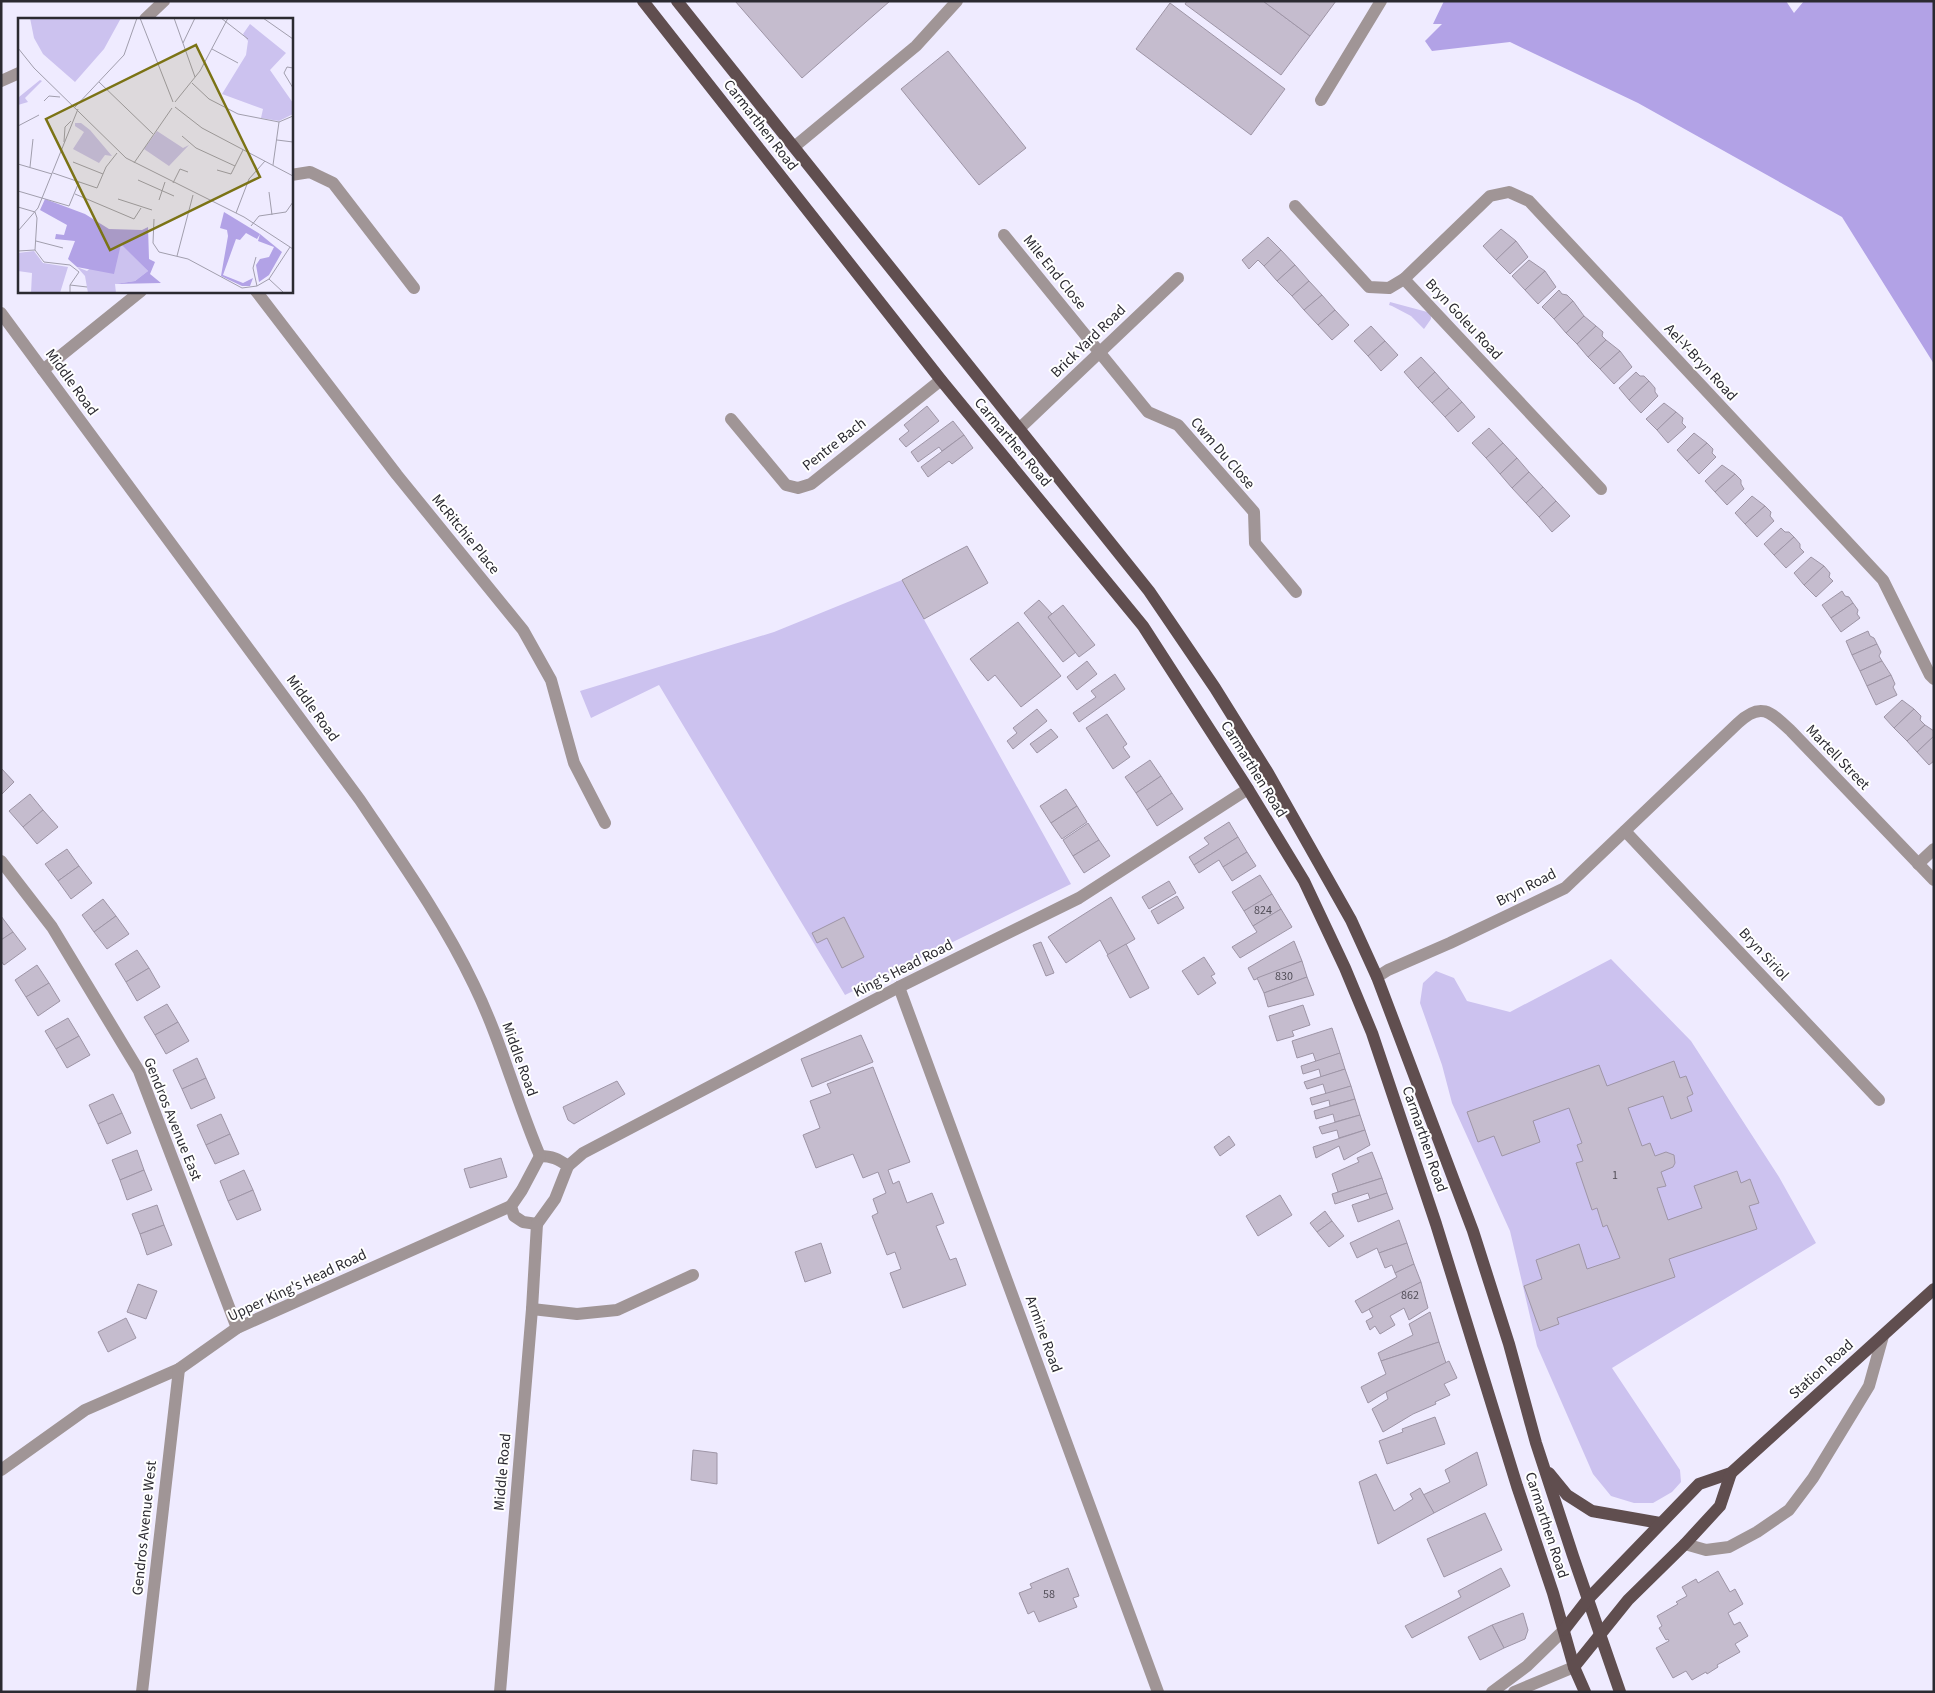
<svg xmlns="http://www.w3.org/2000/svg" width="1935" height="1693" viewBox="0 0 1935 1693" font-family="'Source Sans 3',sans-serif">
  <style>
    .green { fill: #ccc2ef }
    .forest { fill: #b2a2e6 }
    .building { fill: #c5bcce; stroke: #9e95a6 }
    .lines { fill: none; stroke-linecap: round; stroke-linejoin: round }
    .minor { stroke: #a09596; stroke-width: 12 }
    .tertiary { stroke: #a09596; stroke-width: 12 }
    .primary { stroke: #604e4f; stroke-width: 12 }
    .labels { text-anchor: middle; stroke-width: 4; stroke-linejoin: round; paint-order: stroke }
    .number-label { font-size: 12px; fill: #524e58 }
    .street-label { font-size: 15px; fill: #2b2a31; stroke: #fff }
    .inset-road { fill: none; stroke: #a19ead; stroke-width: 1 }
    .view { fill: #7b7315; fill-opacity: 0.15; stroke: #7b7315; stroke-width: 2.5 }
    .inset-edge { fill: none; stroke: #2b2a31; stroke-width: 2.5 }
  </style>
  <rect width="100%" height="100%" fill="#efebff"/>
  <g class="green">
    <polygon points="1390,302 1431,313 1431,319 1424,329 1411,316 1392,306 1389,305"/>
    <polygon points="902,580 1071,884 845,995 659,685 591,718 580,691 774,632"/>
    <polygon points="1611,959 1691,1041 1779,1177 1816,1243 1612,1368 1680,1470 1681,1482 1672,1492 1653,1503 1634,1503 1611,1496 1593,1474 1537,1346 1510,1231 1452,1103 1442,1065 1420,1003 1423,983 1436,971 1454,978 1467,1001 1510,1012"/>
  </g>
  <polygon class="forest" points="1444,1 1786,1 1794,13 1804,1 1934,1 1934,364 1842,217 1638,103 1510,42 1432,51 1425,41 1442,24 1433,24"/>
  <g class="building">
    <polygon points="735,1 890,1 802,78"/>
    <polygon points="1187,1 1263,1 1310,36 1281,75 1185,4"/>
    <polygon points="1263,1 1336,1 1310,36"/>
    <polygon points="1170,3 1285,89 1251,135 1136,49"/>
    <polygon points="948,51 1026,148 979,185 901,89"/>
    <polygon points="1501,229 1516,241 1496,260 1483,246"/>
    <polygon points="1268,237 1281,250 1264,266 1258,260 1249,269 1242,260"/>
    <polygon points="1516,241 1528,257 1510,274 1496,260"/>
    <polygon points="1281,250 1295,265 1277,281 1264,266"/>
    <polygon points="1529,260 1545,271 1525,290 1512,276"/>
    <polygon points="1295,265 1309,281 1292,296 1277,281"/>
    <polygon points="1545,271 1556,287 1538,304 1525,290"/>
    <polygon points="1309,281 1322,295 1304,310 1292,296"/>
    <polygon points="1559,290 1562,294 1567,295 1573,301 1554,319 1542,307"/>
    <polygon points="1322,295 1335,310 1318,325 1304,310"/>
    <polygon points="1573,301 1584,316 1566,333 1554,319"/>
    <polygon points="1335,310 1349,325 1332,340 1318,325"/>
    <polygon points="1584,316 1596,326 1577,344 1566,333"/>
    <polygon points="1371,326 1385,341 1368,356 1354,341"/>
    <polygon points="1596,326 1603,332 1602,336 1606,340 1588,357 1577,344"/>
    <polygon points="1606,340 1620,351 1600,369 1588,357"/>
    <polygon points="1385,341 1398,355 1381,371 1368,356"/>
    <polygon points="1620,351 1632,367 1614,384 1600,369"/>
    <polygon points="1421,357 1435,372 1418,388 1404,372"/>
    <polygon points="1435,372 1449,388 1432,403 1418,388"/>
    <polygon points="1636,372 1640,376 1644,376 1649,381 1629,400 1619,388"/>
    <polygon points="1649,381 1655,388 1655,392 1658,396 1641,413 1629,400"/>
    <polygon points="1449,388 1462,402 1445,417 1432,403"/>
    <polygon points="1462,402 1475,417 1458,432 1445,417"/>
    <polygon points="1664,403 1676,412 1657,430 1646,419"/>
    <polygon points="927,406 939,421 906,447 899,439 909,431 904,425"/>
    <polygon points="1676,412 1683,418 1682,423 1686,427 1668,443 1657,430"/>
    <polygon points="953,421 964,435 942,451 939,447 918,462 911,452"/>
    <polygon points="1489,428 1503,443 1486,458 1472,443"/>
    <polygon points="1694,433 1707,443 1687,461 1677,450"/>
    <polygon points="964,435 973,448 952,464 949,461 928,477 921,467"/>
    <polygon points="1503,443 1517,458 1500,474 1486,458"/>
    <polygon points="1707,443 1713,449 1712,453 1716,457 1699,474 1687,461"/>
    <polygon points="1517,458 1529,472 1512,488 1500,474"/>
    <polygon points="1722,465 1735,474 1715,492 1705,481"/>
    <polygon points="1529,472 1543,487 1526,503 1512,488"/>
    <polygon points="1735,474 1741,480 1741,484 1744,489 1727,505 1715,492"/>
    <polygon points="1543,487 1556,501 1539,517 1526,503"/>
    <polygon points="1752,496 1765,506 1745,524 1735,513"/>
    <polygon points="1556,501 1570,516 1552,532 1539,517"/>
    <polygon points="1765,506 1771,512 1770,516 1774,521 1757,537 1745,524"/>
    <polygon points="1781,528 1785,532 1789,532 1794,537 1774,555 1764,544"/>
    <polygon points="1794,537 1800,544 1800,548 1804,552 1786,568 1774,555"/>
    <polygon points="967,546 988,583 924,619 902,580"/>
    <polygon points="1811,557 1824,566 1804,585 1794,573"/>
    <polygon points="1824,566 1830,573 1829,577 1833,581 1816,597 1804,585"/>
    <polygon points="1842,591 1845,596 1849,597 1853,603 1831,618 1822,605"/>
    <polygon points="1039,600 1052,614 1048,617 1076,652 1063,662 1024,613"/>
    <polygon points="1853,603 1858,610 1857,614 1860,618 1841,632 1831,618"/>
    <polygon points="1063,605 1095,645 1079,657 1048,617"/>
    <polygon points="1018,622 1061,676 1021,707 995,675 988,681 970,659"/>
    <polygon points="1868,631 1870,636 1874,638 1877,644 1852,655 1846,641"/>
    <polygon points="1877,644 1881,652 1879,656 1882,661 1860,671 1852,655"/>
    <polygon points="1087,661 1097,674 1077,690 1067,677"/>
    <polygon points="1882,661 1891,675 1867,686 1860,671"/>
    <polygon points="1115,674 1125,689 1079,722 1073,713 1096,697 1091,691"/>
    <polygon points="1891,675 1895,684 1893,687 1897,695 1876,705 1867,686"/>
    <polygon points="1902,700 1914,709 1894,728 1884,717"/>
    <polygon points="1037,709 1047,721 1013,749 1007,741 1017,733 1013,728"/>
    <polygon points="1914,709 1921,716 1920,720 1925,725 1907,741 1894,728"/>
    <polygon points="1107,714 1127,744 1123,747 1130,757 1113,769 1086,728"/>
    <polygon points="1925,725 1934,731 1934,736 1917,752 1907,741"/>
    <polygon points="1051,729 1058,737 1037,753 1030,744"/>
    <polygon points="1934,736 1934,761 1929,765 1917,752"/>
    <polygon points="1150,760 1161,776 1136,793 1125,777"/>
    <polygon points="1,768 14,782 1,795"/>
    <polygon points="1161,776 1172,793 1147,810 1136,793"/>
    <polygon points="1066,789 1077,806 1051,823 1040,806"/>
    <polygon points="1172,793 1183,809 1157,826 1147,810"/>
    <polygon points="30,794 43,810 23,827 9,811"/>
    <polygon points="1077,806 1087,822 1062,839 1051,823"/>
    <polygon points="43,810 58,827 37,844 23,827"/>
    <polygon points="1229,822 1238,837 1194,865 1189,857 1209,844 1204,838"/>
    <polygon points="1088,823 1099,840 1073,856 1063,840"/>
    <polygon points="1238,837 1247,852 1223,867 1219,860 1199,873 1194,865"/>
    <polygon points="1099,840 1110,856 1084,873 1073,856"/>
    <polygon points="67,849 79,866 58,881 45,864"/>
    <polygon points="1247,852 1256,866 1232,881 1223,867"/>
    <polygon points="79,866 92,883 71,899 58,881"/>
    <polygon points="1260,875 1272,894 1244,911 1232,892"/>
    <polygon points="1169,881 1176,893 1149,909 1142,897"/>
    <polygon points="1272,894 1281,909 1253,926 1244,911"/>
    <polygon points="1177,896 1184,908 1158,924 1151,911"/>
    <polygon points="1111,897 1135,939 1108,955 1100,940 1066,963 1048,937"/>
    <polygon points="103,899 116,916 94,932 82,915"/>
    <polygon points="1281,909 1292,927 1240,958 1232,947 1257,932 1253,926"/>
    <polygon points="1,916 13,932 1,940"/>
    <polygon points="116,916 129,934 107,949 94,932"/>
    <polygon points="844,917 864,957 842,968 827,938 817,943 812,933"/>
    <polygon points="13,932 26,949 4,965 1,961 1,940"/>
    <polygon points="1294,941 1302,961 1254,980 1248,968"/>
    <polygon points="1041,942 1054,973 1046,976 1033,945"/>
    <polygon points="1126,944 1149,988 1130,998 1107,955"/>
    <polygon points="137,950 149,968 126,982 115,964"/>
    <polygon points="1204,957 1215,974 1211,976 1216,983 1198,995 1182,971"/>
    <polygon points="1302,961 1307,977 1264,993 1257,978"/>
    <polygon points="37,965 49,983 26,997 15,980"/>
    <polygon points="149,968 160,987 137,1001 126,982"/>
    <polygon points="1307,977 1314,995 1268,1007 1264,993"/>
    <polygon points="49,983 60,1001 38,1016 26,997"/>
    <polygon points="167,1004 178,1022 155,1035 144,1017"/>
    <polygon points="1303,1005 1310,1025 1292,1031 1294,1036 1277,1041 1269,1016"/>
    <polygon points="68,1018 79,1036 56,1049 45,1031"/>
    <polygon points="178,1022 189,1041 166,1054 155,1035"/>
    <polygon points="1332,1028 1340,1053 1316,1062 1313,1053 1297,1058 1292,1041"/>
    <polygon points="861,1035 873,1062 812,1087 801,1059"/>
    <polygon points="79,1036 90,1055 67,1068 56,1049"/>
    <polygon points="1340,1053 1345,1069 1321,1077 1319,1069 1303,1074 1301,1066"/>
    <polygon points="197,1058 206,1078 182,1089 173,1070"/>
    <polygon points="1674,1061 1680,1078 1686,1076 1693,1094 1687,1097 1692,1111 1671,1119 1663,1096 1628,1108 1642,1146 1650,1143 1655,1156 1666,1152 1674,1155 1675,1163 1673,1167 1661,1172 1666,1186 1657,1188 1668,1220 1702,1208 1694,1186 1737,1171 1741,1183 1750,1179 1759,1203 1749,1206 1757,1229 1669,1259 1675,1277 1557,1318 1559,1324 1540,1331 1524,1286 1542,1279 1536,1260 1579,1244 1587,1269 1620,1258 1607,1225 1603,1227 1597,1208 1592,1210 1576,1163 1583,1161 1577,1145 1582,1143 1569,1108 1533,1121 1540,1142 1502,1156 1494,1136 1478,1142 1467,1112 1599,1065 1607,1086"/>
    <polygon points="873,1067 910,1162 888,1170 893,1184 899,1181 907,1203 932,1193 944,1223 936,1226 950,1260 956,1258 966,1285 903,1308 890,1273 901,1269 895,1252 887,1255 872,1216 878,1213 873,1199 886,1193 878,1172 863,1178 853,1154 816,1168 803,1135 820,1128 810,1101 831,1093 827,1084"/>
    <polygon points="1345,1069 1351,1086 1326,1094 1323,1084 1307,1089 1304,1082"/>
    <polygon points="206,1078 215,1098 191,1109 182,1089"/>
    <polygon points="617,1081 625,1094 574,1124 568,1120 563,1107"/>
    <polygon points="1351,1086 1355,1099 1330,1106 1329,1100 1312,1105 1310,1098"/>
    <polygon points="113,1094 122,1113 98,1124 89,1105"/>
    <polygon points="1355,1099 1360,1115 1335,1122 1333,1114 1316,1119 1314,1111"/>
    <polygon points="122,1113 131,1133 107,1144 98,1124"/>
    <polygon points="221,1114 230,1134 206,1145 197,1125"/>
    <polygon points="1360,1115 1365,1130 1339,1138 1337,1130 1322,1134 1319,1127"/>
    <polygon points="1365,1130 1370,1145 1344,1160 1339,1146 1316,1158 1313,1147"/>
    <polygon points="230,1134 239,1154 215,1164 206,1145"/>
    <polygon points="1229,1136 1235,1145 1220,1156 1214,1147"/>
    <polygon points="137,1150 144,1170 120,1180 112,1160"/>
    <polygon points="1372,1152 1382,1178 1338,1192 1332,1174 1359,1162 1357,1158"/>
    <polygon points="501,1158 507,1177 470,1188 464,1169"/>
    <polygon points="144,1170 152,1190 127,1200 120,1180"/>
    <polygon points="244,1170 253,1190 228,1201 220,1181"/>
    <polygon points="1382,1178 1387,1193 1370,1199 1368,1193 1335,1204 1332,1194"/>
    <polygon points="253,1190 261,1210 237,1220 228,1201"/>
    <polygon points="1387,1193 1393,1209 1358,1222 1352,1205"/>
    <polygon points="1280,1195 1292,1215 1258,1236 1246,1216"/>
    <polygon points="157,1205 164,1225 140,1234 132,1214"/>
    <polygon points="1325,1211 1332,1221 1317,1232 1310,1223"/>
    <polygon points="1399,1220 1407,1243 1379,1253 1377,1248 1357,1258 1350,1243"/>
    <polygon points="1332,1221 1344,1236 1329,1247 1317,1232"/>
    <polygon points="164,1225 172,1245 147,1255 140,1234"/>
    <polygon points="821,1243 831,1273 805,1282 795,1252"/>
    <polygon points="1407,1243 1414,1264 1395,1273 1392,1265 1385,1268 1379,1253"/>
    <polygon points="1414,1264 1421,1282 1362,1313 1355,1301 1397,1277 1395,1273"/>
    <polygon points="1421,1282 1428,1308 1409,1320 1404,1308 1390,1316 1395,1325 1380,1334 1375,1326 1370,1330 1366,1321 1373,1317 1369,1309"/>
    <polygon points="138,1284 157,1291 146,1319 127,1312"/>
    <polygon points="1430,1312 1439,1342 1381,1361 1378,1353 1413,1335 1409,1324"/>
    <polygon points="126,1318 136,1338 108,1352 98,1332"/>
    <polygon points="1439,1342 1446,1363 1386,1392 1368,1403 1361,1387 1386,1374 1381,1361"/>
    <polygon points="1449,1361 1457,1378 1444,1384 1450,1395 1435,1402 1436,1404 1413,1414 1383,1432 1372,1409 1388,1399 1386,1392"/>
    <polygon points="1435,1417 1445,1444 1387,1464 1379,1441 1403,1432 1402,1429"/>
    <polygon points="693,1450 717,1453 717,1484 691,1480"/>
    <polygon points="1477,1452 1487,1485 1434,1513 1423,1495 1450,1482 1445,1470"/>
    <polygon points="1376,1474 1394,1511 1413,1499 1410,1494 1420,1488 1434,1513 1378,1544 1359,1482"/>
    <polygon points="1485,1513 1502,1550 1444,1577 1427,1539"/>
    <polygon points="1068,1568 1079,1596 1073,1598 1077,1607 1039,1622 1034,1611 1028,1614 1019,1593 1032,1588 1030,1584"/>
    <polygon points="1501,1568 1510,1586 1412,1638 1405,1626 1461,1597 1458,1591"/>
    <polygon points="1718,1571 1730,1592 1735,1589 1743,1604 1728,1613 1734,1625 1740,1622 1748,1636 1735,1644 1740,1652 1717,1665 1718,1667 1707,1674 1706,1672 1692,1680 1686,1671 1673,1678 1656,1648 1669,1641 1668,1639 1666,1640 1659,1628 1662,1626 1657,1616 1678,1604 1676,1602 1687,1596 1682,1587 1696,1579 1698,1583"/>
    <polygon points="1523,1613 1528,1630 1525,1639 1504,1648 1492,1625"/>
    <polygon points="1492,1625 1504,1648 1480,1660 1468,1637"/>
  </g>
  <g class="lines">
    <g class="minor">
      <polyline points="145,19 164,1"/>
      <polyline points="1,81 19,73"/>
      <polyline points="1321,100 1381,1"/>
      <polyline points="794,147 916,46 957,1"/>
      <polyline points="291,175 310,172 333,183 414,288"/>
      <polyline points="1295,206 1369,287 1389,288 1404,279 1601,489"/>
      <polyline points="1004,235 1148,412 1178,425 1254,512 1255,543 1296,592"/>
      <polyline points="1404,279 1490,196 1509,192 1529,201 1883,580 1930,675 1934,679"/>
      <polyline points="256,291 397,475 523,630 551,680 574,763 605,823"/>
      <polyline points="43,370 141,291"/>
      <polyline points="731,419 786,485 798,488 811,484 941,380"/>
      <polyline points="1020,428 1178,278"/>
      <polyline points="1625,831 1879,1100"/>
      <polyline points="1,861 52,927 139,1071 237,1328"/>
      <polyline points="1918,864 1934,849"/>
      <path d="M1377,977L1388,970L1450,943L1565,888L1738,723C1761,701 1771,712 1791,731L1934,880"/>
      <polyline points="899,987 1158,1692"/>
      <polyline points="568,1166 583,1153 899,987 1079,898 1248,789"/>
      <polyline points="532,1309 577,1314 617,1310 693,1275"/>
      <polyline points="1,1470 85,1410 179,1369 237,1328 511,1206"/>
      <polyline points="1685,1544 1706,1550 1729,1547 1757,1532 1789,1510 1813,1478 1869,1386 1883,1336"/>
      <polyline points="142,1692 179,1369"/>
    </g>
    <g class="tertiary">
      <path d="M1,313L360,800C401,861 443,920 474,985C501,1040 516,1100 540,1156"/>
      <path d="M537,1224L555,1199L568,1166C558,1159 552,1156 540,1156"/>
      <polyline points="537,1224 523,1222 514,1216 511,1206 522,1190 540,1156"/>
      <polyline points="500,1692 532,1309 537,1224"/>
      <polyline points="1492,1692 1527,1666 1564,1630"/>
      <polyline points="1514,1692 1574,1667"/>
    </g>
    <g class="primary">
      <polyline points="643,1 941,380 1143,626 1248,789 1304,881 1345,968 1372,1033 1436,1224 1517,1486 1553,1593 1574,1667 1585,1692"/>
      <polyline points="677,1 1149,591 1215,688 1268,773 1351,920 1377,977 1473,1231 1509,1344 1536,1443 1573,1556 1620,1692"/>
      <polyline points="1549,1473 1567,1495 1592,1511 1660,1523"/>
      <polyline points="1564,1630 1588,1599 1699,1484 1731,1473 1934,1289"/>
      <polyline points="1574,1667 1628,1600 1685,1544 1720,1506 1731,1473"/>
    </g>
  </g>
  <g class="labels">
    <g class="number-label">
      <text x="1263" y="914">824</text>
      <text x="1284" y="980">830</text>
      <text x="1615" y="1179">1</text>
      <text x="1410" y="1299">862</text>
      <text x="1049" y="1598">58</text>
    </g>
    <g class="street-label">
      <text transform="translate(761 125) rotate(52)" y="5">Carmarthen Road</text>
      <text transform="translate(1055 272) rotate(51)" y="5">Mile End Close</text>
      <text transform="translate(1464 319) rotate(47)" y="5">Bryn Goleu Road</text>
      <text transform="translate(1088 341) rotate(-44)" y="5">Brick Yard Road</text>
      <text transform="translate(1701 362) rotate(47)" y="5">Ael-Y-Bryn Road</text>
      <text transform="translate(72 382) rotate(54)" y="5">Middle Road</text>
      <text transform="translate(1013 442) rotate(50)" y="5">Carmarthen Road</text>
      <text transform="translate(834 444) rotate(-38)" y="5">Pentre Bach</text>
      <text transform="translate(1223 453) rotate(49)" y="5">Cwm Du Close</text>
      <text transform="translate(466 534) rotate(51)" y="5">McRitchie Place</text>
      <text transform="translate(313 708) rotate(54)" y="5">Middle Road</text>
      <text transform="translate(1838 757) rotate(46)" y="5">Martell Street</text>
      <text transform="translate(1254 769) rotate(58)" y="5">Carmarthen Road</text>
      <text transform="translate(1526 887) rotate(-27)" y="5">Bryn Road</text>
      <text transform="translate(1764 954) rotate(47)" y="5">Bryn Siriol</text>
      <text transform="translate(903 968) rotate(-27)" y="5">King's Head Road</text>
      <text transform="translate(520 1059) rotate(70)" y="5">Middle Road</text>
      <text transform="translate(173 1119) rotate(68)" y="5">Gendros Avenue East</text>
      <text transform="translate(1425 1139) rotate(71)" y="5">Carmarthen Road</text>
      <text transform="translate(297 1285) rotate(-25)" y="5">Upper King's Head Road</text>
      <text transform="translate(1044 1334) rotate(70)" y="5">Armine Road</text>
      <text transform="translate(1821 1369) rotate(-42)" y="5">Station Road</text>
      <text transform="translate(502 1472) rotate(-85)" y="5">Middle Road</text>
      <text transform="translate(1547 1525) rotate(72)" y="5">Carmarthen Road</text>
      <text transform="translate(144 1528) rotate(-84)" y="5">Gendros Avenue West</text>
    </g>
  </g>
  <g transform="translate(18 18)">
    <rect width="275" height="275" fill="#efebff"/>
    <path d="M12,0H103L86,31L57,64L25,36L16,20ZM232,6L268,35L252,52L275,85V96L261,103L243,100L245,91L204,76L228,37L230,23L225,16ZM22,62L24,63L7,80L10,84L0,87L1,79ZM57,105H63L72,112L94,138L87,137L81,145L55,131L66,114L57,108ZM139,113L165,130L171,127L151,148L126,131ZM103,225L130,253L117,263L97,266L98,275H70L67,258L59,249L69,253ZM16,233L25,245L50,249L42,275H13L14,255L0,253V235Z" fill="#ccc2ef"/>
    <path d="M27,181L67,196L91,211L124,212L130,209L131,241L137,244L132,256L143,265L97,266L117,263L130,253L103,226L96,256L59,249L50,241L57,223L37,221L38,216L46,217L49,207L22,192ZM206,194L242,216L239,221L228,215L222,222L218,221L205,257L225,265L235,260L232,268H224L203,258L210,218L209,212L202,210ZM242,216L264,234L251,257L241,264L238,247L242,241L251,239L256,229L240,223Z" fill="#b2a2e6"/>
    <path class="inset-road" d="M122,0L155,84M156,0L177,59M203,0L230,21M245,0L275,21M165,25L177,0M0,30L16,50L108,140L226,199L275,231M194,31L220,45M275,50L269,49L266,55L275,70M81,64L135,116M174,65L191,81L220,96L261,104L275,98M26,83L31,78L42,79M157,84L182,53L210,0M57,89L106,37L119,0M157,89L184,110L275,158M0,108L21,97M164,118L178,130L217,148M259,122L275,124M46,124L47,109L53,103M55,144L85,156M116,145L154,90M0,146L34,156M255,147L261,104M12,149L15,121M199,152L213,156L225,132M35,155L79,170L88,149L99,135M120,162L156,178M155,165L162,151L170,154M0,173L51,188L61,164M251,174L254,197M57,176L116,201L123,190M100,181L134,192M141,182L147,164M0,189L17,194M218,195L231,161L247,143M136,201L135,225L141,234L170,241L224,270L239,268L251,261L272,229M233,208L241,198L268,194L275,184M0,213L20,190L60,91M18,223L45,230M17,232L26,244L52,247L61,254L52,267V275M0,233L17,232L19,200L17,194M159,238L175,177M238,239L235,250L239,268M251,261L266,275M52,267L69,269"/>
    <path class="view" d="M178,27L242,159L92,232L28,101Z"/>
    <rect width="275" height="275" class="inset-edge"/>
  </g>
  <rect width="1935" height="1693" fill="none" stroke="#2b2a31" stroke-width="5"/>
</svg>
